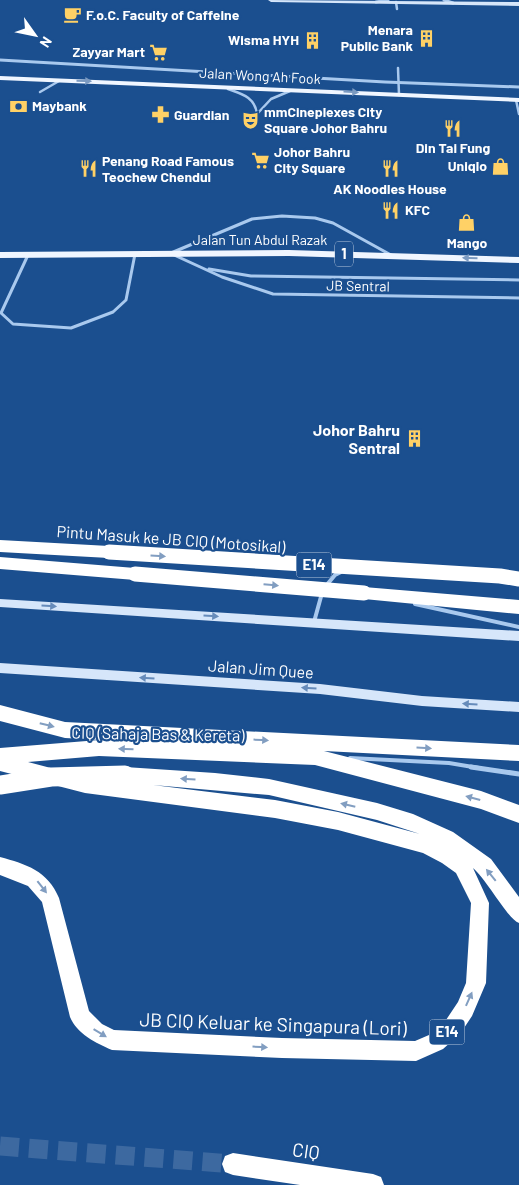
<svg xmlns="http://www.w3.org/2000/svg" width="519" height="1185" viewBox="0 0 519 1185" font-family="Barlow,sans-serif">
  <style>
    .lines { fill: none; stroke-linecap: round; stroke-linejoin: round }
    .highway-tunnel { stroke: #3d69a0; stroke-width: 19; stroke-dasharray: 19 10; stroke-linecap: butt }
    .lane-far3 { stroke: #a9c9ee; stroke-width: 2.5 }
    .lane-far2 { stroke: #a9c9ee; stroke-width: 3 }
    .lane-far1 { stroke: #a9c9ee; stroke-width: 4 }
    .lane { stroke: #a9c9ee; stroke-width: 5 }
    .street { stroke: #a9c9ee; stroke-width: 3 }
    .secondary { fill: #d6e6fa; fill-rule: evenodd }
    .primary { fill: #f0f6ff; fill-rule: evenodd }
    .highway { fill: #fff; fill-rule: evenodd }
    .highway-bridge-far1 { stroke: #fff; stroke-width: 15 }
    .highway-bridge { stroke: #fff; stroke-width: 19 }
    .oneway { fill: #7b9ac1 }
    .oneway2 { fill: #829ec1 }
    .oneway3 { fill: #668bba }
    .labels { text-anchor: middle; stroke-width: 4.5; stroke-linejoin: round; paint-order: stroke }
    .far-poi-label { font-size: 14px; font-weight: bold; fill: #fff; stroke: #1b4f8f; text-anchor: start }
    .far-street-label { font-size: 14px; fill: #fff; stroke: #1b4f8f }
    .shield { fill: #1b4f8f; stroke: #bbcadd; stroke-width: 1 }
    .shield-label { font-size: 15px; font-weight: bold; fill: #fff }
    .poi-label { font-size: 16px; font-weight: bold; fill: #fff; stroke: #1b4f8f; text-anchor: end }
    .street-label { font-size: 16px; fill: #fff; stroke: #1b4f8f }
    .near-street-label { font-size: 19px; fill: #fff; stroke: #1b4f8f }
  </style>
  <rect width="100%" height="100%" fill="#1b4f8f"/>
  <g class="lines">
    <polyline class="highway-tunnel" points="0,1146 233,1164"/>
    <g class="lane-far3">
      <polyline points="396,2 397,9"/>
      <polyline points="398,68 399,95"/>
      <path d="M228,89C242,94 255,97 257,114"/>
      <polyline points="40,92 59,81"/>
      <polyline points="516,100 519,114"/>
      <polyline points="257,114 271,99 290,91"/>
    </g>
    <g class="lane-far2">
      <polyline points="171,253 252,219 282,216 315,218 333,223 391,255"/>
      <polyline points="28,255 1,313 13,324 71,328 113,312 126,300 135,254"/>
      <polyline points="174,255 222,277 273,294 519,298"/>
      <polyline points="209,269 251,276 519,280"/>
    </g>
    <g class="lane-far1">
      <polyline points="325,587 335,575 341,572"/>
      <polyline points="415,604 519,627"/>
      <polyline points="314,622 322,593"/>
      <polyline points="350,758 449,763 479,768"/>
    </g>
    <polyline class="lane" points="471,767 519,774"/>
    <g class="street">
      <polyline points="444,0 453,3"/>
      <polyline points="376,2 388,0"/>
      <polyline points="0,60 385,82 519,87"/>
    </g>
    <g class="secondary">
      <polygon points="268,0 519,2 519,6 271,2"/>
      <polygon points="0,599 519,631 519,641 0,607"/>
      <polygon points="0,663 320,684 422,696 519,702 519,712 422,706 320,694 0,673"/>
    </g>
    <g class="primary">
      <polygon points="0,76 519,98 519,102 0,80"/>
      <polygon points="289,250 519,257 519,263 289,256 0,258 0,252"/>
    </g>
    <g class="highway">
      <polygon points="0,540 109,546 114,548 116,552 114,556 109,558 0,552"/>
      <polygon points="0,557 135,568 140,570 142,574 140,578 135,580 0,569"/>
      <polygon points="364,587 519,600 519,614 364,599 359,598 356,593 359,588"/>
      <path d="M0,705L65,722L519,745V761L324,751L481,791L519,805V823L481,809L315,765L99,756L28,762L85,777L119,781L116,775L119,769L125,767L215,773L269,779L377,803L413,814L453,832L491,859L519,897V923C507,918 487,880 473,868L489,903L486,983L472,1016L460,1034L443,1049L416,1061L282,1058L112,1050C96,1043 77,1034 70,1017L42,902L28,886L0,875V857C26,864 48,871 59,898L89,1011L102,1024L114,1030L282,1038L415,1041L429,1035L446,1020L458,1002L466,983L471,903L456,873L442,863L423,853L338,830L275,818L85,793L0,771V748L99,740L138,742L65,738L0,721ZM153,785L269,795L377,820L420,834L338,812L275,800Z"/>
      <polygon points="233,1153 373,1174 381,1177 384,1185 300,1185 233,1175 225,1172 222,1164 225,1156"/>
    </g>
    <g class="highway-bridge-far1">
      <polyline points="109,552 500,576 519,579"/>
      <polyline points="135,574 364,593"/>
    </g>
    <polyline class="highway-bridge" points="0,785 51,777 125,775"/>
  </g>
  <defs><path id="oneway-solid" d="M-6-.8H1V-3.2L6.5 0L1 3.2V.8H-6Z" transform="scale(1.25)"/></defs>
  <g class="oneway">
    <use href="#oneway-solid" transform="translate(84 81) rotate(2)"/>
    <use href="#oneway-solid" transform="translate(351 92) rotate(3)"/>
    <use href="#oneway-solid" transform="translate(470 258) rotate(-178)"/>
  </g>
  <g class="oneway2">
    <use href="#oneway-solid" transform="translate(158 556) rotate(4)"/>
    <use href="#oneway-solid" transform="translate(271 585) rotate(5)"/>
    <use href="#oneway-solid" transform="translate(47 725) rotate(14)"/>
    <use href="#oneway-solid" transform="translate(261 740) rotate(3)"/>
    <use href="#oneway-solid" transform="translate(424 748) rotate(3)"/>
    <use href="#oneway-solid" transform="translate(126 749) rotate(-178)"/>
    <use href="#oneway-solid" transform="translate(188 779) rotate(-177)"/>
    <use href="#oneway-solid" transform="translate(473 798) rotate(-165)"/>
    <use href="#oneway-solid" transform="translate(348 805) rotate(-167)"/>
    <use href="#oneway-solid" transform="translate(491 875) rotate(-129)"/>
    <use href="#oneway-solid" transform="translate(42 887) rotate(52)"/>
    <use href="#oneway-solid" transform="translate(469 999) rotate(-66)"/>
    <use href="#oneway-solid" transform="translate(100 1033) rotate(31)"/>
    <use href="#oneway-solid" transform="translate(260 1047) rotate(3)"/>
  </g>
  <g class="oneway3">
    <use href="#oneway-solid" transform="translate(49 606) rotate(3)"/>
    <use href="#oneway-solid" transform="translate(211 616) rotate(3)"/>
    <use href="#oneway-solid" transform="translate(147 678) rotate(-176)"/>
    <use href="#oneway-solid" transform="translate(309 688) rotate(-176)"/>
    <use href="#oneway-solid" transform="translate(470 704) rotate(-177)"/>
  </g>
  <defs>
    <symbol id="cafe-bare" viewBox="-9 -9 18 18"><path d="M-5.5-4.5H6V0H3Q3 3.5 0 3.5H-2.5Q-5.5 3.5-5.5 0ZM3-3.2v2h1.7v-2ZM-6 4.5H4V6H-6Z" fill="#ffd166" stroke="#1b4f8f" stroke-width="2.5" paint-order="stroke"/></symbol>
    <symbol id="building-bare" viewBox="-9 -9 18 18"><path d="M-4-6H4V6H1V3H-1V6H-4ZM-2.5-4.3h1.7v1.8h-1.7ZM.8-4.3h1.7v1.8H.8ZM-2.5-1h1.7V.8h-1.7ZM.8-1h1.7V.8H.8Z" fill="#ffd166" stroke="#1b4f8f" stroke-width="2.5" paint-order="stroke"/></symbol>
    <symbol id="supermarket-bare" viewBox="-9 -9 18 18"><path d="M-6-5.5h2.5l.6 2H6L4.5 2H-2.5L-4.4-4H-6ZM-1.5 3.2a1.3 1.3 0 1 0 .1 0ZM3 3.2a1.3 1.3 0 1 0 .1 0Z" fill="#ffd166" stroke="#1b4f8f" stroke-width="2.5" paint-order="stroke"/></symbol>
    <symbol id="bank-bare" viewBox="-9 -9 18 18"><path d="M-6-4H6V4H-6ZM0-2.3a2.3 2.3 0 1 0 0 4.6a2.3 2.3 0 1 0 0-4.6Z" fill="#ffd166" stroke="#1b4f8f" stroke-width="2.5" paint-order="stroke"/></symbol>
    <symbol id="pharmacy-bare" viewBox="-9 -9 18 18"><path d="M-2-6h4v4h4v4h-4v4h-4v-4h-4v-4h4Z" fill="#ffd166" stroke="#1b4f8f" stroke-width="2.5" paint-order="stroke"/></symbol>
    <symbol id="theatre-bare" viewBox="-9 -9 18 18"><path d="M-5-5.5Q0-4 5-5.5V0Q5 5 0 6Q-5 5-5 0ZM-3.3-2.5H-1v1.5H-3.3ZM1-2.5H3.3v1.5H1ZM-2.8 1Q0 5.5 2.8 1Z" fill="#ffd166" stroke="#1b4f8f" stroke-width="2.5" paint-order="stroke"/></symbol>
    <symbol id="restaurant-bare" viewBox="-9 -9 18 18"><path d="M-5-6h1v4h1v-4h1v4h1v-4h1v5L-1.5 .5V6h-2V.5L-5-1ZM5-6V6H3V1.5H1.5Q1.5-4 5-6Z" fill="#ffd166" stroke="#1b4f8f" stroke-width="2.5" paint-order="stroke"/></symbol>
    <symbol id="shop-bare" viewBox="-9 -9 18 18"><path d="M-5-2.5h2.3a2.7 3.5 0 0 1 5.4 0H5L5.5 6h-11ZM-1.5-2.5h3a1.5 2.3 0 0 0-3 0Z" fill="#ffd166" stroke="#1b4f8f" stroke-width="2.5" paint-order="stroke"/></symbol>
  </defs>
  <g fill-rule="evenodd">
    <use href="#cafe-bare" x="60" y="2" width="25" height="25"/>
    <use href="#building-bare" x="414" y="26" width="25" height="25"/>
    <use href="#building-bare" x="300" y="28" width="25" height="25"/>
    <use href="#supermarket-bare" x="146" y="40" width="25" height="25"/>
    <use href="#bank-bare" x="6" y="94" width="25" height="25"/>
    <use href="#pharmacy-bare" x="148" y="102" width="25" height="25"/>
    <use href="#theatre-bare" x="238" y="108" width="25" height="25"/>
    <use href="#restaurant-bare" x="440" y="116" width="25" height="25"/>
    <use href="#supermarket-bare" x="248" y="148" width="25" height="25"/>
    <use href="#shop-bare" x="488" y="154" width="25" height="25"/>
    <use href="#restaurant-bare" x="76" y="156" width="25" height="25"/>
    <use href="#restaurant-bare" x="378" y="156" width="25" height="25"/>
    <use href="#restaurant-bare" x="378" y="198" width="25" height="25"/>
    <use href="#shop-bare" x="454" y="210" width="25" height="25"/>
    <use href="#building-bare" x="402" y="426" width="25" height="25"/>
  </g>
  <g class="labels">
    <g class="far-poi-label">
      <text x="86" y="20">F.o.C. Faculty of Caffeine</text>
      <text x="413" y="35" text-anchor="end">Menara<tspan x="413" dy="16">Public Bank</tspan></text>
      <text x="299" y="45" text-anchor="end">Wisma HYH</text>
      <text x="145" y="57" text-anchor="end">Zayyar Mart</text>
      <text x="32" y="111">Maybank</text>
      <text x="264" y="117">mmCineplexes City<tspan x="264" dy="16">Square Johor Bahru</tspan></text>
      <text x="174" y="120">Guardian</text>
      <text x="453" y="153" text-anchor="middle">Din Tai Fung</text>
      <text x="274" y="157">Johor Bahru<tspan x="274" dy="16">City Square</tspan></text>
      <text x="102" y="166">Penang Road Famous<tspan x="102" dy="16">Teochew Chendul</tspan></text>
      <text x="487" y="171" text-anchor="end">Uniqlo</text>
      <text x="390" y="194" text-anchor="middle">AK Noodles House</text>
      <text x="405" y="215">KFC</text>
      <text x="467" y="248" text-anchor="middle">Mango</text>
    </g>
    <g class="far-street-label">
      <text transform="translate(260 76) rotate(3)" y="5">Jalan Wong Ah Fook</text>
      <text x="260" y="245">Jalan Tun Abdul Razak</text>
      <text transform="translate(358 286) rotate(1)" y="5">JB Sentral</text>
    </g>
    <g class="shield">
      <rect x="335" y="241.5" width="18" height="25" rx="4"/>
      <rect x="296.5" y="552.5" width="35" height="25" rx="4"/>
      <rect x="429.5" y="1019.5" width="35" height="25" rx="4"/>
    </g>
    <g class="shield-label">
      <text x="344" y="259">1</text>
      <text x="314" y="570">E14</text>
      <text x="447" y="1037">E14</text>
    </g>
    <g class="poi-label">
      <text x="400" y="436">Johor Bahru<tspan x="400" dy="18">Sentral</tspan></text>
    </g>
    <g class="street-label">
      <text transform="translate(171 539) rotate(4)" y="6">Pintu Masuk ke JB CIQ (Motosikal)</text>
      <text transform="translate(261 669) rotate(4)" y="6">Jalan Jim Quee</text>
      <text transform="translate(158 734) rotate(1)" y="6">CIQ (Sahaja Bas &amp; Kereta)</text>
    </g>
    <g class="near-street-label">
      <text transform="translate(273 1024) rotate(2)" y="7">JB CIQ Keluar ke Singapura (Lori)</text>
      <text transform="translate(306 1151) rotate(8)" y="7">CIQ</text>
    </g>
  </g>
  <g transform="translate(35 35) rotate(123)" stroke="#1b4f8f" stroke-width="4" paint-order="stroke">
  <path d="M0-4L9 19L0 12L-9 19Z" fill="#ffffff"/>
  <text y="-8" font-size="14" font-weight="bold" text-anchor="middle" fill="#ffffff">N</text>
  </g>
</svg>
